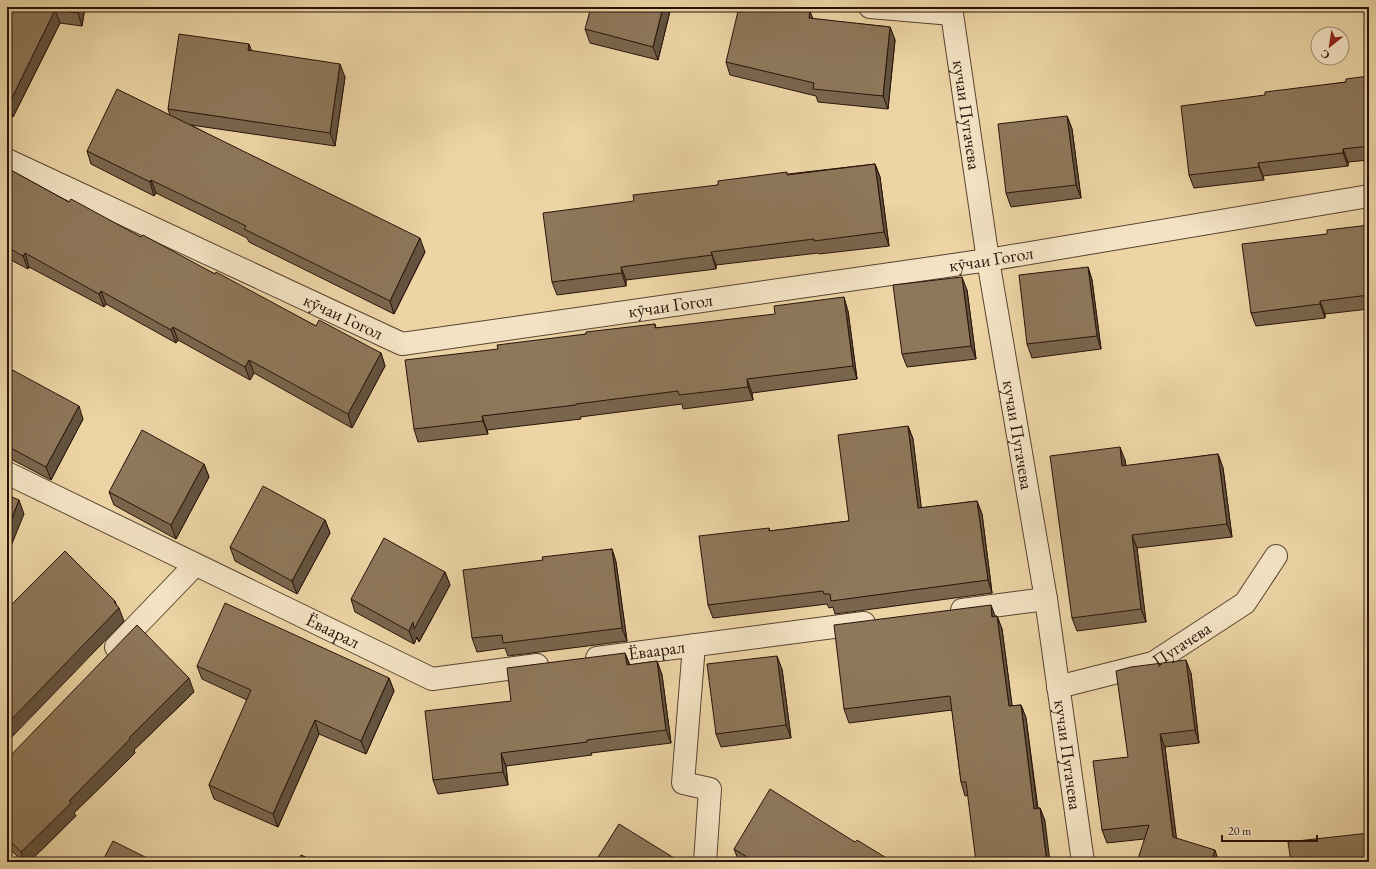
<svg xmlns="http://www.w3.org/2000/svg" width="1376" height="869" viewBox="0 0 1376 869" font-family="'EB Garamond',serif">
  <style>
    .lines { fill: none; stroke-linecap: round; stroke-linejoin: round }
    .street-casing { stroke: #594330; stroke-width: 24 }
    .street { stroke: #f3e3c4; stroke-width: 22 }
    .wall { fill: #7a664d; stroke: #28130a }
    .shaded-wall { fill: #63533f; stroke: #28130a }
    .building { fill: #8e775a; stroke: #28130a }
    .labels { text-anchor: middle; stroke-width: 3.5; stroke-linejoin: round; paint-order: stroke }
    .street-label { font-size: 18px; fill: #28130a; stroke: #f3e3c4 }
  </style>
  <rect width="100%" height="100%" fill="#ecd4a4"/>
  <filter id="stains"><feTurbulence type="fractalNoise" baseFrequency=".005" numOctaves="4"/><feColorMatrix values="0 0 0 0 .2 0 0 0 0 .09 0 0 0 0 .02 0 0 0 .5 -.17"/></filter>
  <radialGradient id="worn" r=".72"><stop offset=".6" stop-color="#630" stop-opacity="0"/><stop offset="1" stop-color="#630" stop-opacity=".3"/></radialGradient>
  <g class="lines">
    <defs>
      <g id="street">
        <polyline points="870,7 952,14"/>
        <path id="s1" d="M951,7L988,260L1046,599L1083,862"/>
        <path id="s2" d="M7,160L402,344L988,260L1369,196"/>
        <path id="s3" d="M7,473L432,679L537,665"/>
        <polyline points="962,610 1046,599"/>
        <polyline points="694,645 683,783 710,789 705,862"/>
        <polyline points="116,647 195,565"/>
        <path id="s4" d="M597,658L864,623"/>
        <path id="s5" d="M1058,687L1153,663L1245,603L1276,556"/>
      </g>
    </defs>
    <use href="#street" class="street-casing"/>
    <use href="#street" class="street"/>
  </g>
  <g class="wall">
    <polygon points="85,7 82,26 60,23 13,117 7,114 7,10"/>
    <polygon points="671,7 658,60 590,43 585,29"/>
    <polygon points="813,19 890,27 895,40 888,109 818,102 816,96 730,75 726,62"/>
    <polygon points="249,44 251,51 345,77 335,146 191,125 425,252 394,314 249,242 247,238 156,193 154,196 91,164 87,151 170,115 168,109"/>
    <polygon points="1369,76 1369,160 1348,162 1348,166 1263,176 1264,180 1194,188 1189,175 1265,95 1346,82"/>
    <polygon points="1067,116 1072,129 1081,198 1011,207 1006,193"/>
    <polygon points="875,164 880,177 889,246 819,254 818,253 716,265 716,269 626,280 626,286 557,295 552,282 634,201 718,185 788,174"/>
    <polygon points="7,168 69,202 215,274 316,326 381,353 385,366 352,428 254,373 250,380 178,340 176,343 106,304 104,307 29,267 28,269 7,258"/>
    <polygon points="1369,225 1369,309 1325,314 1325,318 1256,326 1251,313"/>
    <polygon points="1088,267 1092,280 1101,349 1032,358 1027,344"/>
    <polygon points="967,290 976,359 907,367 902,354"/>
    <polygon points="848,311 857,379 752,393 753,400 683,409 682,404 580,417 581,419 487,430 488,434 418,442 414,429 498,349 586,334 655,324 656,328"/>
    <polygon points="7,367 83,419 51,480 7,457"/>
    <polygon points="908,426 913,439 921,508 977,501 982,514 992,593 835,614 833,607 829,608 827,604 713,618 708,605 769,528 770,531 849,521"/>
    <polygon points="1218,454 1223,468 1232,537 1137,548 1146,622 1077,631 1072,618 1125,460 1126,466"/>
    <polygon points="204,464 209,477 176,539 114,505 109,492"/>
    <polygon points="325,520 330,533 297,594 235,561 230,547"/>
    <polygon points="612,549 616,562 627,641 508,656 505,648 477,652 472,638 543,560"/>
    <polygon points="445,572 450,585 419,642 417,637 414,644 355,612 351,599"/>
    <polygon points="997,616 1002,629 1012,706 1021,705 1026,718 1038,808 1040,808 1045,821 968,795 965,796 961,782 952,710 849,723 844,709 995,617"/>
    <polygon points="625,653 630,665 657,661 662,675 671,743 591,753 592,755 506,766 508,785 438,794 433,780 511,701"/>
    <polygon points="197,666 389,678 394,691 366,754 319,734 278,827 214,799 209,785 247,700 202,679"/>
    <polygon points="782,669 791,738 721,747 716,734"/>
    <polygon points="1191,673 1199,743 1165,747 1176,838 1144,839 1107,843 1102,830"/>
    <polygon points="194,692 134,750 135,753 74,813 76,816 29,862 23,862 7,846 7,758"/>
    <polygon points="855,842 893,862 739,862 734,849"/>
  </g>
  <g class="shaded-wall">
    <polygon points="78,7 85,7 82,26 78,13"/>
    <polygon points="663,7 671,7 658,60 653,47"/>
    <polygon points="55,10 60,23 13,117 9,104"/>
    <polygon points="810,11 815,24 809,18"/>
    <polygon points="890,27 895,40 888,109 883,96"/>
    <polygon points="249,44 254,57 248,50"/>
    <polygon points="340,64 345,77 335,146 330,133"/>
    <polygon points="1067,116 1072,129 1081,198 1076,185"/>
    <polygon points="1343,149 1348,162 1348,166 1343,153"/>
    <polygon points="1258,163 1263,176 1264,180 1259,167"/>
    <polygon points="875,164 880,177 889,246 884,232"/>
    <polygon points="151,180 156,193 154,196 150,182"/>
    <polygon points="420,238 425,252 394,314 390,301"/>
    <polygon points="711,252 716,265 716,269 712,255"/>
    <polygon points="25,253 29,267 28,269 23,256"/>
    <polygon points="621,267 626,280 626,286 622,273"/>
    <polygon points="1088,267 1092,280 1101,349 1097,336"/>
    <polygon points="962,277 967,290 976,359 971,346"/>
    <polygon points="101,291 106,304 104,307 99,294"/>
    <polygon points="844,297 848,311 857,379 853,366"/>
    <polygon points="1320,301 1325,314 1325,318 1320,304"/>
    <polygon points="173,327 178,340 176,343 171,330"/>
    <polygon points="381,353 385,366 352,428 348,414"/>
    <polygon points="249,360 254,373 250,380 245,367"/>
    <polygon points="747,379 752,393 753,400 748,387"/>
    <polygon points="79,406 83,419 51,480 46,467"/>
    <polygon points="482,416 487,430 488,434 483,421"/>
    <polygon points="908,426 913,439 923,521 918,508"/>
    <polygon points="1120,447 1125,460 1127,480 1122,466"/>
    <polygon points="1218,454 1223,468 1232,537 1227,524"/>
    <polygon points="204,464 209,477 176,539 171,525"/>
    <polygon points="19,500 24,514 7,556 7,531"/>
    <polygon points="977,501 982,514 992,593 988,580"/>
    <polygon points="325,520 330,533 297,594 292,581"/>
    <polygon points="1132,535 1137,548 1146,622 1141,609"/>
    <polygon points="612,549 616,562 627,641 622,628"/>
    <polygon points="445,572 450,585 419,642 417,637 414,644 409,631 413,622"/>
    <polygon points="115,601 118,609 119,608 124,621 7,742 7,724"/>
    <polygon points="991,605 996,618 992,617"/>
    <polygon points="997,616 1002,629 1014,720 1009,706"/>
    <polygon points="625,653 630,666 627,665"/>
    <polygon points="777,656 782,669 791,738 786,725"/>
    <polygon points="1186,660 1191,673 1199,743 1195,730"/>
    <polygon points="657,661 662,675 671,743 666,730"/>
    <polygon points="189,678 194,692 134,750 135,753 74,813 76,816 29,862 25,862 21,852 69,801 129,738"/>
    <polygon points="389,678 394,691 366,754 361,741"/>
    <polygon points="1021,705 1026,718 1039,822 1034,809"/>
    <polygon points="315,720 319,734 278,827 273,814"/>
    <polygon points="1160,734 1165,747 1178,850 1173,837"/>
    <polygon points="501,753 506,766 508,785 503,772"/>
    <polygon points="1040,808 1045,821 1050,862 1047,862"/>
    <polygon points="1215,850 1219,862 1211,862"/>
  </g>
  <g class="building">
    <polygon points="7,7 78,7 78,13 55,10 9,104 7,103"/>
    <polygon points="591,7 663,7 653,47 585,29"/>
    <polygon points="739,7 796,7 810,11 809,18 890,27 883,96 813,89 814,83 726,62"/>
    <polygon points="179,34 249,44 248,50 340,64 330,133 168,109"/>
    <polygon points="1369,76 1369,146 1343,149 1343,153 1258,163 1259,167 1189,175 1181,106 1265,95 1265,92 1346,82 1346,79"/>
    <polygon points="117,89 420,238 390,301 244,229 246,226 151,180 150,182 87,151"/>
    <polygon points="1067,116 1076,185 1006,193 998,124"/>
    <polygon points="875,164 884,232 814,241 814,239 711,252 712,255 621,267 622,273 552,282 543,213 634,201 633,195 718,185 718,181 787,172 787,175"/>
    <polygon points="7,168 69,202 71,199 141,237 143,235 215,274 216,272 316,326 319,320 381,353 348,414 249,360 245,367 173,327 171,330 101,291 99,294 25,253 23,256 7,247"/>
    <polygon points="1369,225 1369,295 1320,301 1320,304 1251,313 1242,244 1327,234 1327,230"/>
    <polygon points="1088,267 1097,336 1027,344 1019,275"/>
    <polygon points="962,277 971,346 902,354 893,285"/>
    <polygon points="844,297 853,366 747,379 748,387 679,395 678,391 576,404 576,405 482,416 483,421 414,429 405,360 498,349 497,345 586,334 586,332 655,324 655,328 775,314 774,306"/>
    <polygon points="7,367 79,406 46,467 7,446"/>
    <polygon points="908,426 918,508 977,501 988,580 831,601 830,594 824,594 823,591 708,605 699,536 769,528 769,531 849,521 838,435"/>
    <polygon points="142,430 204,464 171,525 109,492"/>
    <polygon points="1120,447 1122,466 1218,454 1227,524 1132,535 1141,609 1072,618 1050,456"/>
    <polygon points="263,486 325,520 292,581 230,547"/>
    <polygon points="7,495 19,500 7,531"/>
    <polygon points="384,538 445,572 414,629 413,622 409,631 351,599"/>
    <polygon points="612,549 622,628 503,643 502,635 472,638 463,570 543,560 542,557"/>
    <polygon points="65,551 115,601 114,602 119,608 7,724 7,609"/>
    <polygon points="225,603 389,678 361,741 315,720 273,814 209,785 251,690 197,666"/>
    <polygon points="991,605 992,617 997,616 1009,706 1021,705 1034,809 1040,808 1047,862 976,862 966,782 961,782 950,696 844,709 834,625"/>
    <polygon points="137,625 189,678 129,738 130,739 69,801 71,803 21,852 7,838 7,758 11,755"/>
    <polygon points="625,653 627,665 657,661 666,730 587,740 587,742 501,753 503,772 433,780 425,711 511,701 507,668"/>
    <polygon points="777,656 786,725 716,734 707,664"/>
    <polygon points="1186,660 1195,730 1160,734 1173,837 1215,850 1211,862 1137,862 1149,825 1102,830 1093,761 1128,757 1116,671 1131,667"/>
    <polygon points="770,789 855,842 857,840 893,862 755,862 734,849"/>
    <polygon points="619,824 679,861 678,862 595,862"/>
    <polygon points="1369,833 1369,862 1291,862 1288,842"/>
    <polygon points="113,841 155,862 102,862"/>
    <polygon points="301,855 316,862 297,862"/>
  </g>
  <g class="labels">
    <g class="street-label">
      <text dy="6" stroke="none"><textPath href="#s1" startOffset="109">кучаи Пугачева</textPath></text>
      <text dy="6" stroke="none"><textPath href="#s2" startOffset="1031">кӯчаи Гогол</textPath></text>
      <text dy="6" stroke="none"><textPath href="#s2" startOffset="707">кӯчаи Гогол</textPath></text>
      <text dy="6" stroke="none"><textPath href="#s2" startOffset="371">кӯчаи Гогол</textPath></text>
      <text dy="6" stroke="none"><textPath href="#s1" startOffset="433">кучаи Пугачева</textPath></text>
      <text dy="6" stroke="none"><textPath href="#s3" startOffset="362">Ёваарал</textPath></text>
      <text dy="6" stroke="none"><textPath href="#s5" startOffset="132">Пугачева</textPath></text>
      <text dy="6" stroke="none"><textPath href="#s4" startOffset="60">Ёваарал</textPath></text>
      <text dy="6" stroke="none"><textPath href="#s1" startOffset="757">кучаи Пугачева</textPath></text>
    </g>
  </g>
  <rect width="1376" height="869" fill="none" stroke="#ecd4a4" stroke-width="24"/>
  <rect x="8" y="8" width="1360" height="853" fill="none" stroke="#28130a" stroke-width="2"/>
  <rect x="12" y="12" width="1352" height="845" fill="none" stroke="#28130a"/>
  <g transform="translate(1330 46) rotate(210)"><circle r="19" fill="#f3e3c4" stroke="#a2907a"/>
  <path d="M0-3L7 15L0 10L-7 15Z" fill="#8f2418"/>
  <text y="-6" font-size="11" font-weight="bold" text-anchor="middle" fill="#28130a">С</text>
  </g>
  <path d="M1222 835v6h95v-6" fill="none" stroke="#28130a" stroke-width="2"/>
  <text x="1228" y="835" font-size="12" fill="#28130a" stroke="#f3e3c4" stroke-width="3" paint-order="stroke">20 m</text>
  <rect width="100%" height="100%" filter="url(#stains)"/>
  <rect width="100%" height="100%" fill="url(#worn)"/>
</svg>
